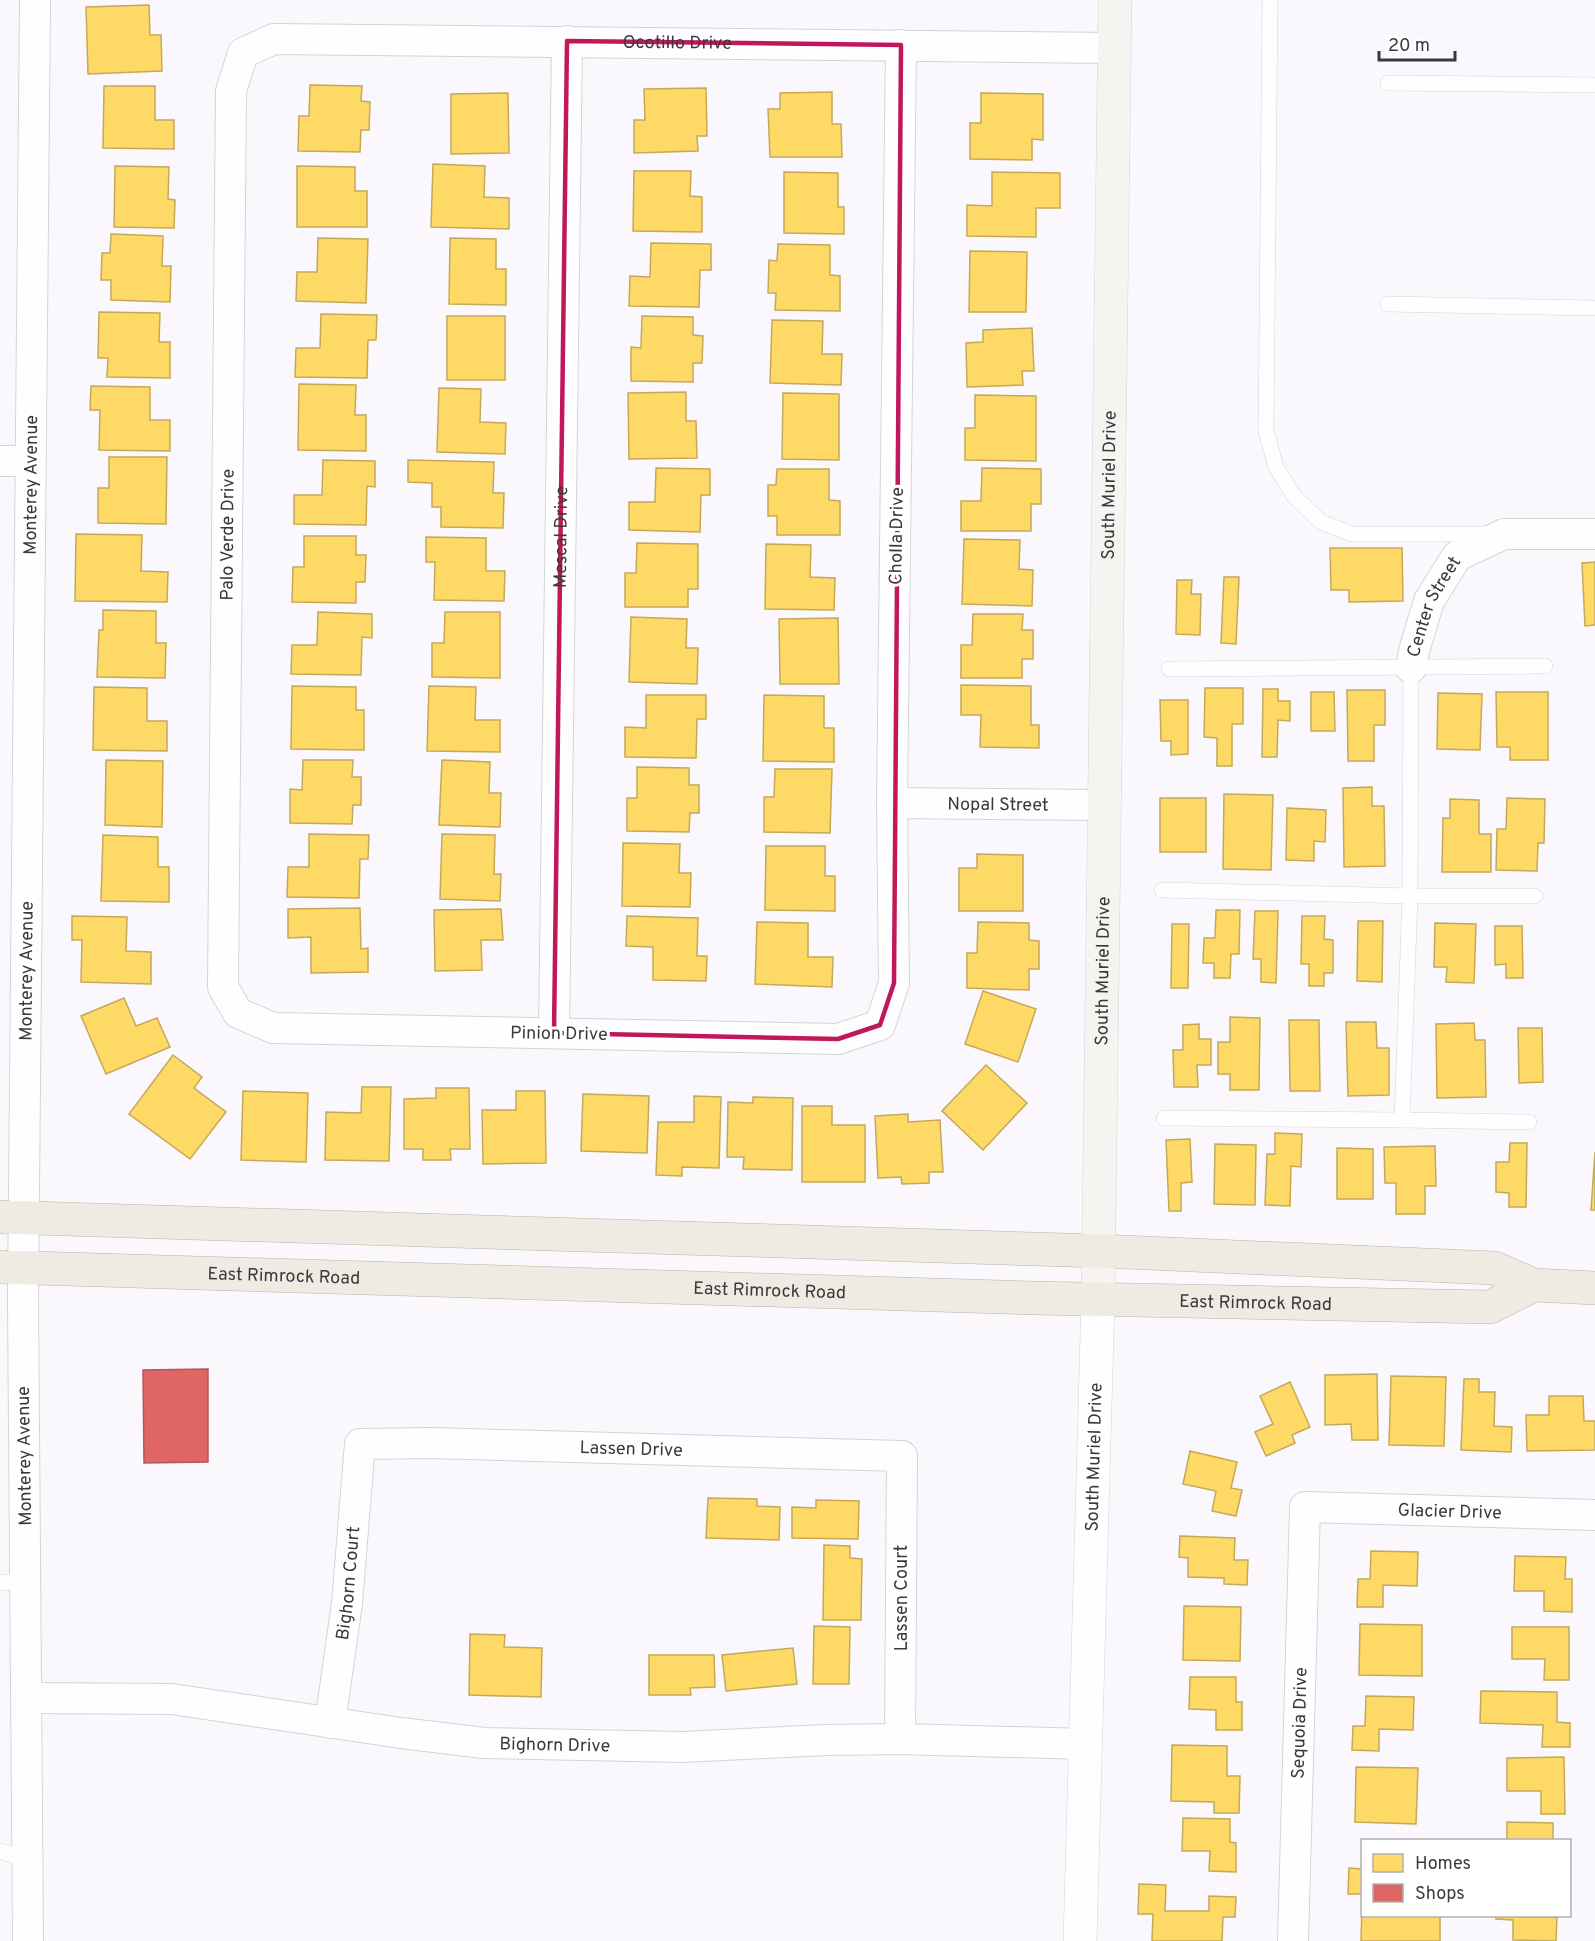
<svg xmlns="http://www.w3.org/2000/svg" width="1595" height="1941" viewBox="0 0 1595 1941" font-family="Overpass,sans-serif">
  <style>
    .homes { fill: #ffd966; stroke: #c4a95a; stroke-width: 1.5 }
    .shops { fill: #e06666; stroke: #ae585a; stroke-width: 1.5 }
    .lines { fill: none; stroke-linecap: round; stroke-linejoin: round }
    .service-casing { stroke: #d5d3d7; stroke-width: 16 }
    .minor-casing { stroke: #d5d3d7; stroke-width: 32 }
    .tertiary-casing { stroke: #d5d3d7; stroke-width: 34 }
    .secondary-casing { stroke: #d5d3d7; stroke-width: 34 }
    .primary-casing { stroke: #bbb2a7; stroke-width: 34 }
    .service { stroke: #fefeff; stroke-width: 15 }
    .minor { stroke: #fefeff; stroke-width: 30 }
    .tertiary { stroke: #fefeff; stroke-width: 33 }
    .secondary { stroke: #f6f4f0; stroke-width: 33 }
    .primary { stroke: #efeae2; stroke-width: 33 }
    .marked { fill: none; stroke: #c2185b; stroke-width: 4.5; stroke-linejoin: round }
    .labels { text-anchor: middle; stroke-width: 6; stroke-linejoin: round; paint-order: stroke }
    .street-label { font-size: 18px; fill: #3b383d; stroke: #fff }
  </style>
  <rect width="100%" height="100%" fill="#faf8fc"/>
  <g class="homes">
    <polygon points="149,5 150,35 161,35 162,71 88,74 86,7"/>
    <polygon points="310,85 362,86 361,101 370,102 369,130 361,130 360,152 298,151 299,116 309,116"/>
    <polygon points="104,86 155,86 155,120 174,120 174,149 103,148"/>
    <polygon points="706,88 707,136 697,136 698,151 634,153 634,120 645,120 644,89"/>
    <polygon points="832,92 832,124 841,124 842,157 770,157 768,109 780,109 780,93"/>
    <polygon points="508,93 509,153 451,154 451,94"/>
    <polygon points="981,93 1043,94 1043,140 1032,139 1032,160 970,159 970,123 981,123"/>
    <polygon points="433,164 485,166 484,197 509,198 509,229 431,227"/>
    <polygon points="115,166 169,167 168,199 175,200 174,228 114,227"/>
    <polygon points="297,166 355,167 355,191 367,191 367,227 297,227"/>
    <polygon points="634,171 691,171 690,196 702,197 702,232 633,231"/>
    <polygon points="784,172 838,173 838,207 844,207 844,234 784,233"/>
    <polygon points="992,172 1060,173 1060,208 1036,208 1036,237 967,236 967,205 992,206"/>
    <polygon points="111,234 163,236 162,266 171,266 170,302 111,300 111,280 101,280 102,253 110,253"/>
    <polygon points="318,238 368,239 366,303 296,301 297,272 317,272"/>
    <polygon points="450,238 496,239 496,269 506,269 506,305 449,304"/>
    <polygon points="651,243 711,244 711,270 700,270 699,307 629,306 630,276 650,277"/>
    <polygon points="778,244 830,245 830,275 840,276 840,311 775,310 776,293 768,293 769,260 777,261"/>
    <polygon points="970,251 1027,252 1026,312 969,312"/>
    <polygon points="99,312 160,313 159,342 170,342 170,378 107,377 108,358 98,358"/>
    <polygon points="321,314 377,315 376,340 368,340 367,378 295,377 296,348 320,348"/>
    <rect x="447" y="316" width="58" height="64"/>
    <polygon points="642,316 693,317 693,335 703,336 702,363 693,363 693,382 631,381 631,347 641,348"/>
    <polygon points="772,320 823,321 822,354 842,354 841,385 770,383"/>
    <polygon points="1032,328 1034,371 1022,371 1023,385 967,387 966,343 983,342 983,330"/>
    <polygon points="299,384 356,385 355,415 366,415 366,451 298,450"/>
    <polygon points="91,386 150,387 150,420 170,420 170,451 99,450 100,410 90,410"/>
    <polygon points="439,388 481,389 480,422 506,423 505,454 437,452"/>
    <polygon points="686,392 686,421 696,421 697,458 629,459 628,393"/>
    <polygon points="783,393 839,394 839,460 782,459"/>
    <polygon points="975,395 1036,396 1036,461 965,460 965,428 975,428"/>
    <polygon points="109,457 167,457 166,524 98,523 98,488 109,488"/>
    <polygon points="323,460 375,461 375,487 367,486 366,525 294,524 294,495 322,495"/>
    <polygon points="408,460 494,462 493,493 504,493 503,528 441,527 441,507 432,507 432,483 408,482"/>
    <polygon points="656,468 710,469 710,495 701,495 700,532 629,530 629,502 655,502"/>
    <polygon points="982,468 1041,469 1041,504 1031,504 1031,531 961,531 961,501 981,501"/>
    <polygon points="777,469 829,469 829,500 840,501 840,535 777,535 777,516 768,516 768,485 776,485"/>
    <polygon points="76,534 142,535 141,571 168,572 167,602 75,601"/>
    <polygon points="304,536 356,536 356,555 366,555 365,582 356,582 356,603 292,602 293,567 304,567"/>
    <polygon points="426,537 486,538 486,571 505,571 504,601 434,600 435,562 426,562"/>
    <polygon points="964,539 1020,540 1019,569 1033,570 1032,606 962,604"/>
    <polygon points="637,543 698,544 698,589 688,589 688,607 625,607 625,573 636,573"/>
    <polygon points="766,544 811,545 810,577 835,578 834,610 765,609"/>
    <polygon points="1330,548 1402,548 1403,601 1349,602 1349,590 1331,590"/>
    <polygon points="1595,562 1595,625 1585,626 1582,563"/>
    <polygon points="1224,577 1239,577 1236,644 1221,643"/>
    <polygon points="1177,580 1192,580 1191,594 1201,594 1200,635 1176,634"/>
    <polygon points="103,610 156,611 156,643 166,643 165,678 97,677 99,630 103,630"/>
    <polygon points="318,612 372,614 372,638 362,637 361,675 291,674 292,645 317,645"/>
    <polygon points="445,612 500,612 500,678 432,677 432,643 444,643"/>
    <polygon points="973,614 1023,614 1022,630 1033,630 1033,659 1022,659 1022,678 961,678 961,645 972,645"/>
    <polygon points="631,617 687,619 686,648 698,648 697,684 629,682"/>
    <polygon points="838,618 839,684 780,684 779,619"/>
    <polygon points="961,685 1031,686 1031,725 1039,725 1039,748 980,747 981,715 961,715"/>
    <polygon points="292,686 356,687 356,710 364,710 364,750 291,749"/>
    <polygon points="429,686 476,687 475,720 500,720 500,752 427,751"/>
    <polygon points="94,687 147,688 147,721 167,721 167,751 93,750"/>
    <polygon points="1205,688 1243,688 1243,724 1232,724 1232,766 1217,766 1217,738 1204,737"/>
    <polygon points="1263,689 1278,689 1278,701 1290,701 1290,721 1278,720 1277,757 1262,757"/>
    <polygon points="1347,690 1385,690 1385,725 1374,725 1374,761 1348,761"/>
    <polygon points="1311,692 1334,692 1335,731 1311,731"/>
    <polygon points="1496,692 1548,692 1548,760 1510,760 1510,747 1497,747"/>
    <polygon points="1438,693 1482,694 1480,750 1437,749"/>
    <polygon points="646,695 706,695 706,719 697,719 696,758 625,757 625,727 646,728"/>
    <polygon points="764,695 824,696 824,728 834,728 834,762 763,761"/>
    <polygon points="1160,700 1188,700 1188,754 1171,755 1171,741 1161,741"/>
    <polygon points="106,760 163,761 162,827 105,825"/>
    <polygon points="303,760 353,760 352,777 361,777 361,805 353,805 352,824 290,823 290,789 302,790"/>
    <polygon points="442,760 490,762 489,793 501,793 500,827 439,825"/>
    <polygon points="637,767 689,768 689,785 699,785 699,813 690,813 689,832 627,831 627,798 637,798"/>
    <polygon points="775,769 832,769 830,833 764,832 764,797 774,797"/>
    <polygon points="1372,787 1372,806 1384,806 1385,866 1344,867 1343,788"/>
    <polygon points="1224,794 1273,795 1271,870 1223,869"/>
    <rect x="1160" y="798" width="46" height="54"/>
    <polygon points="1507,798 1545,799 1544,843 1538,843 1537,871 1496,870 1497,829 1506,829"/>
    <polygon points="1450,799 1479,800 1479,834 1491,834 1491,872 1442,872 1443,818 1450,818"/>
    <polygon points="1287,808 1326,810 1325,842 1314,841 1314,861 1286,860"/>
    <polygon points="309,834 369,835 368,859 360,859 359,898 287,897 288,867 309,867"/>
    <polygon points="442,834 495,835 494,874 501,874 500,901 440,899"/>
    <polygon points="103,835 158,837 158,867 169,867 169,902 101,901"/>
    <polygon points="623,843 680,844 679,873 691,873 690,907 622,906"/>
    <polygon points="766,846 825,846 825,876 835,876 835,911 765,910"/>
    <polygon points="977,854 1023,855 1023,911 959,911 959,868 977,868"/>
    <polygon points="360,908 361,949 368,948 368,972 311,973 311,937 288,938 288,909"/>
    <polygon points="501,909 503,940 481,940 482,970 435,971 434,910"/>
    <polygon points="1216,910 1240,910 1239,954 1231,954 1230,978 1214,978 1214,963 1203,963 1204,938 1215,938"/>
    <polygon points="1255,911 1278,911 1276,983 1261,982 1261,959 1253,959"/>
    <polygon points="72,916 127,917 126,951 151,952 151,984 81,982 82,940 72,940"/>
    <polygon points="627,916 698,918 697,956 707,956 706,981 653,980 653,947 626,946"/>
    <polygon points="1302,916 1325,916 1324,939 1333,940 1333,973 1324,973 1324,986 1309,986 1309,964 1301,964"/>
    <polygon points="1358,921 1383,921 1382,982 1357,981"/>
    <polygon points="757,922 808,923 808,957 833,957 832,987 755,984"/>
    <polygon points="978,922 1029,923 1029,940 1039,941 1039,969 1029,969 1029,990 967,988 967,953 977,953"/>
    <polygon points="1435,923 1476,924 1474,983 1446,982 1447,967 1434,967"/>
    <polygon points="1172,924 1189,924 1188,988 1171,988"/>
    <polygon points="1495,926 1522,926 1523,978 1506,978 1506,964 1495,965"/>
    <polygon points="983,991 1036,1009 1018,1062 965,1044"/>
    <polygon points="124,998 136,1026 157,1018 170,1047 106,1074 81,1016"/>
    <polygon points="1230,1017 1260,1018 1259,1090 1230,1090 1230,1074 1218,1074 1218,1042 1230,1042"/>
    <polygon points="1289,1020 1319,1020 1320,1091 1290,1091"/>
    <polygon points="1346,1022 1376,1022 1377,1048 1389,1048 1389,1095 1348,1096"/>
    <polygon points="1474,1023 1475,1040 1485,1040 1486,1097 1437,1098 1436,1024"/>
    <polygon points="1199,1024 1199,1039 1211,1039 1211,1065 1197,1065 1198,1087 1174,1087 1173,1050 1183,1050 1183,1025"/>
    <polygon points="1518,1028 1542,1028 1543,1082 1519,1083"/>
    <polygon points="173,1055 202,1077 194,1088 226,1112 190,1159 129,1114"/>
    <polygon points="986,1065 1027,1103 983,1150 942,1111"/>
    <polygon points="362,1087 391,1087 389,1161 325,1160 326,1112 361,1113"/>
    <polygon points="436,1088 469,1088 470,1149 450,1149 451,1160 423,1160 423,1149 404,1149 404,1099 436,1098"/>
    <polygon points="243,1091 308,1093 306,1162 241,1160"/>
    <polygon points="516,1091 545,1091 546,1163 483,1164 482,1110 516,1110"/>
    <polygon points="583,1094 649,1096 647,1153 581,1151"/>
    <polygon points="694,1096 721,1097 719,1168 682,1167 682,1176 656,1175 658,1122 694,1122"/>
    <polygon points="753,1097 793,1098 792,1170 743,1169 744,1157 727,1157 728,1102 753,1103"/>
    <polygon points="802,1106 832,1106 832,1125 865,1125 865,1182 802,1182"/>
    <polygon points="908,1114 908,1122 940,1120 943,1172 929,1172 929,1183 902,1184 901,1177 878,1178 875,1116"/>
    <polygon points="1275,1133 1302,1134 1301,1167 1291,1166 1290,1206 1265,1205 1267,1154 1275,1154"/>
    <polygon points="1190,1139 1192,1182 1181,1183 1181,1211 1169,1211 1166,1140"/>
    <polygon points="1510,1143 1527,1143 1526,1207 1509,1207 1509,1193 1496,1192 1496,1162 1509,1162"/>
    <polygon points="1215,1144 1256,1145 1255,1205 1214,1204"/>
    <polygon points="1435,1146 1436,1186 1425,1186 1425,1214 1396,1214 1396,1183 1385,1183 1384,1147"/>
    <polygon points="1337,1148 1373,1149 1373,1199 1337,1199"/>
    <polygon points="1595,1152 1595,1210 1591,1210"/>
    <polygon points="1377,1374 1378,1440 1352,1440 1351,1424 1325,1425 1325,1375"/>
    <polygon points="1391,1376 1446,1377 1444,1446 1389,1445"/>
    <polygon points="1464,1379 1479,1379 1479,1392 1495,1392 1494,1426 1512,1427 1511,1452 1461,1450"/>
    <polygon points="1290,1382 1310,1427 1292,1435 1295,1443 1266,1456 1255,1432 1273,1424 1260,1396"/>
    <polygon points="1549,1396 1583,1396 1584,1421 1595,1421 1595,1450 1527,1451 1526,1415 1549,1415"/>
    <polygon points="1190,1451 1237,1462 1231,1488 1242,1490 1236,1516 1212,1511 1216,1491 1183,1484"/>
    <polygon points="708,1498 757,1499 757,1506 780,1507 779,1540 706,1538"/>
    <polygon points="816,1500 859,1501 858,1539 792,1538 792,1507 816,1508"/>
    <polygon points="1180,1536 1235,1538 1234,1560 1248,1560 1247,1585 1224,1584 1224,1578 1188,1577 1188,1558 1179,1557"/>
    <polygon points="824,1545 850,1546 850,1558 862,1559 861,1620 823,1620"/>
    <polygon points="1371,1551 1418,1552 1417,1586 1383,1585 1383,1607 1357,1607 1358,1579 1370,1579"/>
    <polygon points="1515,1556 1566,1557 1565,1579 1572,1579 1572,1612 1544,1611 1544,1591 1514,1591"/>
    <polygon points="1184,1606 1241,1607 1240,1661 1183,1660"/>
    <polygon points="1360,1624 1422,1625 1422,1676 1359,1675"/>
    <polygon points="814,1626 850,1627 849,1684 813,1684"/>
    <polygon points="1512,1627 1569,1627 1569,1680 1544,1680 1545,1659 1512,1659"/>
    <polygon points="470,1634 505,1635 504,1647 542,1648 541,1697 469,1695"/>
    <polygon points="793,1648 797,1684 726,1691 722,1655"/>
    <polygon points="649,1655 714,1655 715,1687 690,1688 691,1695 649,1695"/>
    <polygon points="1190,1677 1236,1677 1236,1702 1242,1702 1242,1730 1216,1730 1216,1710 1189,1709"/>
    <polygon points="1481,1691 1557,1692 1557,1722 1570,1723 1570,1747 1542,1747 1543,1725 1480,1723"/>
    <polygon points="1366,1696 1414,1697 1413,1730 1379,1729 1379,1751 1352,1750 1353,1726 1365,1726"/>
    <polygon points="1172,1745 1227,1746 1227,1776 1240,1776 1239,1813 1214,1813 1214,1802 1171,1801"/>
    <polygon points="1564,1757 1565,1814 1541,1814 1541,1791 1507,1791 1507,1758"/>
    <polygon points="1356,1767 1418,1768 1416,1824 1355,1822"/>
    <polygon points="1183,1818 1230,1819 1230,1842 1236,1843 1236,1872 1209,1871 1210,1851 1182,1851"/>
    <polygon points="1507,1822 1553,1823 1553,1840 1507,1840"/>
    <polygon points="1349,1868 1362,1869 1362,1894 1348,1894"/>
    <polygon points="1139,1884 1166,1885 1165,1911 1209,1911 1209,1896 1236,1897 1235,1917 1223,1917 1222,1941 1152,1941 1153,1914 1138,1914"/>
    <polygon points="1362,1908 1362,1916 1440,1916 1440,1941 1361,1941"/>
    <polygon points="1496,1916 1557,1917 1556,1941 1513,1940 1513,1920 1496,1919"/>
  </g>
  <polygon class="shops" points="208,1369 208,1462 144,1463 143,1370"/>
  <g class="lines">
    <defs>
      <g id="service">
        <polyline points="1270,0 1266,431 1276,467 1294,496 1321,522 1352,534 1490,534"/>
        <polyline points="1388,83 1595,85"/>
        <polyline points="1388,304 1595,308"/>
        <polyline points="1411,668 1410,896 1535,896"/>
        <polyline points="1169,669 1545,666"/>
        <polyline points="1162,890 1410,896 1402,1120 1164,1118"/>
        <polyline points="1402,1120 1529,1122"/>
        <polyline points="0,1583 26,1580"/>
        <polyline points="0,1851 28,1860"/>
      </g>
      <g id="minor">
        <path id="s1" d="M901,45L892,803L894,983L880,1025L838,1039L273,1028L238,1013L223,987L231,91L243,53L274,39C554,41 834,43 1114,48"/>
        <polyline points="0,461 29,461"/>
        <path id="s2" d="M1411,668L1414,651L1429,601L1457,556L1504,534H1595"/>
        <path id="s3" d="M892,803L1104,805"/>
        <path id="s4" d="M554,1033L567,41"/>
        <path id="s5" d="M27,1698L172,1699L401,1733L484,1743L683,1747L826,1740L900,1739L1086,1744"/>
        <path id="s6" d="M330,1723L347,1603L360,1444L431,1443L902,1456L900,1739"/>
        <path id="s7" d="M28,1941L23,1300L35,0"/>
        <path id="s8" d="M1293,1941L1305,1507L1595,1515"/>
      </g>
      <g id="tertiary">
        <path id="s9" d="M1080,1941L1098,1299"/>
      </g>
      <g id="secondary">
        <path id="s10" d="M1098,1299L1115,0"/>
      </g>
      <g id="primary">
        <polyline points="0,1217 1100,1251 1494,1268 1534,1285 1595,1288"/>
        <path id="s11" d="M0,1267L1033,1298L1490,1307L1534,1285"/>
      </g>
    </defs>
    <use href="#service" class="service-casing"/>
    <use href="#minor" class="minor-casing"/>
    <use href="#tertiary" class="tertiary-casing"/>
    <use href="#secondary" class="secondary-casing"/>
    <use href="#primary" class="primary-casing"/>
    <use href="#service" class="service"/>
    <use href="#minor" class="minor"/>
    <use href="#tertiary" class="tertiary"/>
    <use href="#secondary" class="secondary"/>
    <use href="#primary" class="primary"/>
  </g>
  <path class="marked" d="M567,41L901,45L894,983L880,1025L838,1039L554,1033Z"/>
  <g class="labels">
    <g class="street-label">
      <text dy="6" stroke="none"><textPath href="#s1" startOffset="3033">Ocotillo Drive</textPath></text>
      <text dy="6" stroke="none"><textPath href="#s7" startOffset="1456">Monterey Avenue</textPath></text>
      <text dy="6" stroke="none"><textPath href="#s10" startOffset="814">South Muriel Drive</textPath></text>
      <text dy="6" stroke="none"><textPath href="#s1" startOffset="2112">Palo Verde Drive</textPath></text>
      <text transform="translate(896 536) rotate(-89)" y="6">Cholla Drive</text>
      <text dy="6" stroke="none"><textPath href="#s4" startOffset="496">Mescal Drive</textPath></text>
      <text dy="6" stroke="none"><textPath href="#s2" startOffset="66">Center Street</textPath></text>
      <text dy="6" stroke="none"><textPath href="#s3" startOffset="106">Nopal Street</textPath></text>
      <text dy="6" stroke="none"><textPath href="#s7" startOffset="970">Monterey Avenue</textPath></text>
      <text dy="6" stroke="none"><textPath href="#s10" startOffset="328">South Muriel Drive</textPath></text>
      <text transform="translate(559 1033) rotate(1)" y="6">Pinion Drive</text>
      <text dy="6" stroke="none"><textPath href="#s11" startOffset="284">East Rimrock Road</textPath></text>
      <text dy="6" stroke="none"><textPath href="#s11" startOffset="770">East Rimrock Road</textPath></text>
      <text dy="6" stroke="none"><textPath href="#s11" startOffset="1256">East Rimrock Road</textPath></text>
      <text dy="6" stroke="none"><textPath href="#s6" startOffset="552">Lassen Drive</textPath></text>
      <text transform="translate(24 1456) rotate(-91)" y="6">Monterey Avenue</text>
      <text dy="6" stroke="none"><textPath href="#s9" startOffset="484">South Muriel Drive</textPath></text>
      <text dy="6" stroke="none"><textPath href="#s8" startOffset="579">Glacier Drive</textPath></text>
      <text dy="6" stroke="none"><textPath href="#s6" startOffset="141">Bighorn Court</textPath></text>
      <text transform="translate(901 1598) rotate(-90)" y="6">Lassen Court</text>
      <text dy="6" stroke="none"><textPath href="#s8" startOffset="218">Sequoia Drive</textPath></text>
      <text dy="6" stroke="none"><textPath href="#s5" startOffset="531">Bighorn Drive</textPath></text>
    </g>
  </g>
  <rect x="1361" y="1839" width="210" height="78" fill="#ffffff" stroke="#b1afb1" stroke-width="1.5"/>
  <rect x="1373" y="1854" width="30" height="18" fill="#ffd966" stroke="#b1afb1" stroke-width="1.5"/>
  <text x="1415" y="1869" font-size="18" fill="#3b383d">Homes</text>
  <rect x="1373" y="1884" width="30" height="18" fill="#e06666" stroke="#b1afb1" stroke-width="1.5"/>
  <text x="1415" y="1899" font-size="18" fill="#3b383d">Shops</text>
  <path d="M1379 51v9h76v-9" fill="none" stroke="#3b383d" stroke-width="3"/>
  <text x="1388" y="51" font-size="18" fill="#3b383d" stroke="#ffffff" stroke-width="4.5" paint-order="stroke">20 m</text>
</svg>
